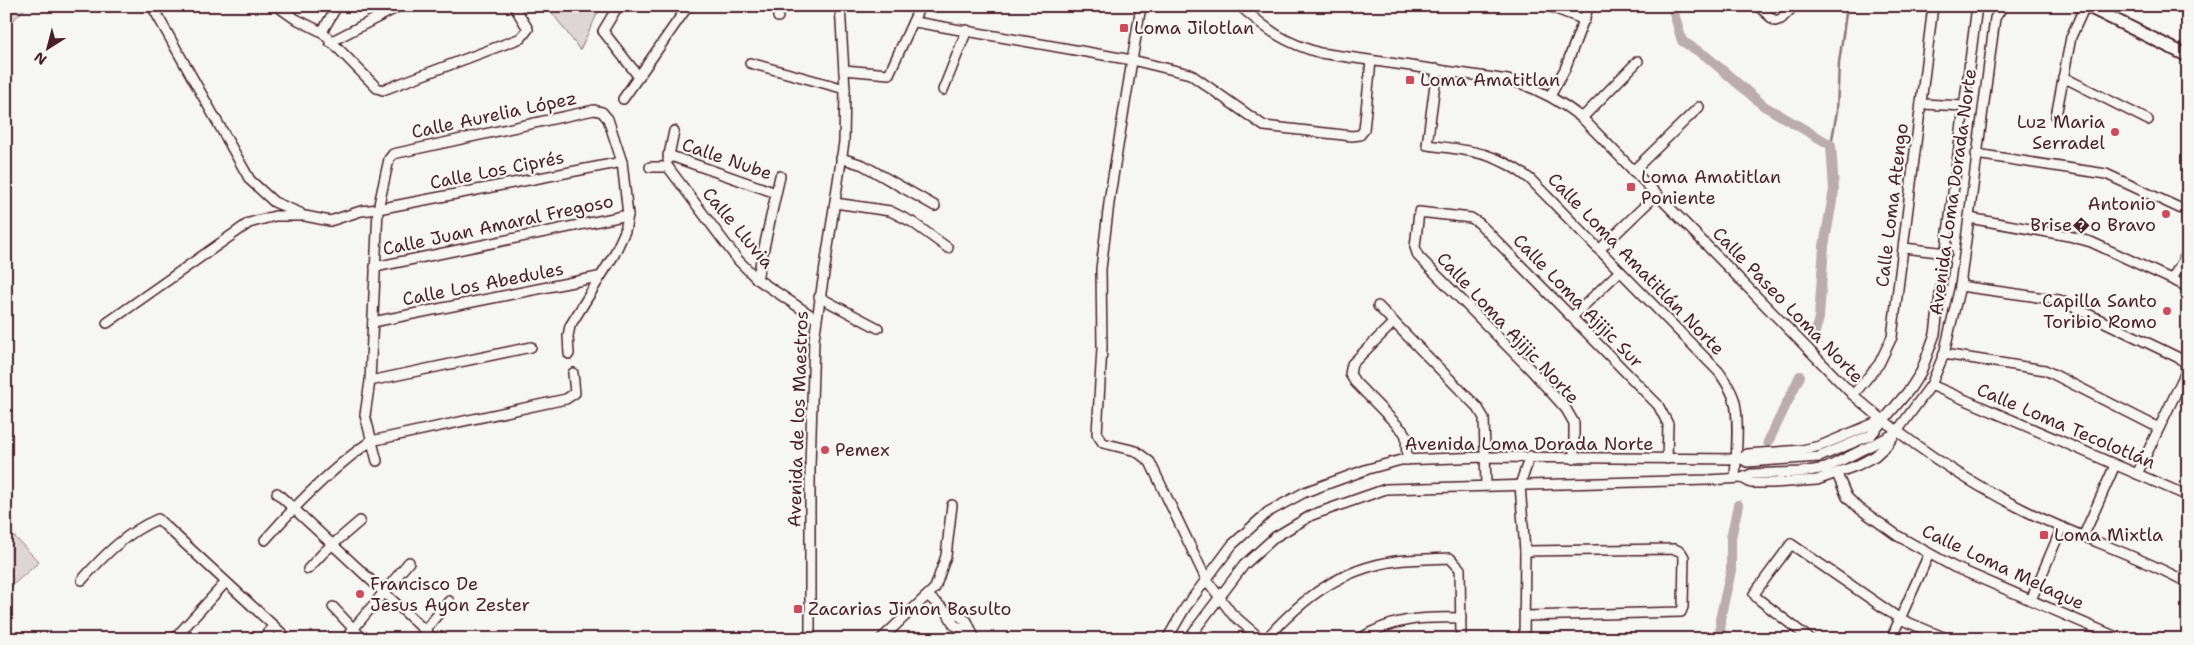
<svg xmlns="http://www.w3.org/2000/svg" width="2194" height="645" viewBox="0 0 2194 645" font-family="'Shantell Sans',sans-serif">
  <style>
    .green { fill: #ddd6d5; stroke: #947a80 }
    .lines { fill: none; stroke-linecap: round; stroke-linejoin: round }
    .stream { stroke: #8e747a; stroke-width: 2.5 }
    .canal { stroke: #bbadae; stroke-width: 10 }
    .minor-casing { stroke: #4a1f2b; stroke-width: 12 }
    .major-casing { stroke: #4a1f2b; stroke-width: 15 }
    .minor { stroke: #f6f6f2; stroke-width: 9 }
    .major { stroke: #f6f6f2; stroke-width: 11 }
    .poi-dot { fill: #d1495b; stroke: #f6f6f2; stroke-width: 2 }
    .labels { text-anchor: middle; stroke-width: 4.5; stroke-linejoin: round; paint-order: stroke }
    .poi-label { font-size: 18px; fill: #4a1f2b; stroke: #f6f6f2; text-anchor: start }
    .street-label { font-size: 18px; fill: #4a1f2b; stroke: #f6f6f2 }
  </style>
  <rect width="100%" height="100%" fill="#f6f6f2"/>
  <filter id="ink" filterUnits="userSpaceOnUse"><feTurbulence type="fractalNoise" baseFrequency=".02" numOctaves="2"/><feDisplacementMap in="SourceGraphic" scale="10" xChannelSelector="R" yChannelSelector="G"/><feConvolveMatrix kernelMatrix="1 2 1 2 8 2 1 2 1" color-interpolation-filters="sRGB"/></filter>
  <g filter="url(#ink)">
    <g class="green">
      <polygon points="6,6 28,6 6,27"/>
      <polygon points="547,6 601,6 580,50"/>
      <polygon points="6,528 39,562 6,591"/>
    </g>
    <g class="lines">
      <polyline class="stream" points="1831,145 1837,111 1839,63 1847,6"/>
      <g class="canal">
        <polyline points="1672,6 1682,41 1706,56 1764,106 1831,145 1834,190 1824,246 1819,318 1815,332"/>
        <polyline points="1768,442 1800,376"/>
        <polyline points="1721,639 1720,619 1731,571 1731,538 1738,505"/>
      </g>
      <defs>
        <g id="minor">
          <polyline points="152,6 250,180 274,202 300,213"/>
          <polyline points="277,6 294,18 322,32 377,88 383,90 521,38 528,29 514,6"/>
          <polyline points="618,6 603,31 639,77"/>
          <polyline points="778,6 778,17"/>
          <polyline points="1141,6 1110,195 1101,269 1102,348 1097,434 1103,443 1136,451 1150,462 1206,579 1232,614 1261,639"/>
          <path d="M1240,6C1269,31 1283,42 1320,53L1508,80C1536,87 1559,100 1582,118L1853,395C1906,441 1961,479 2024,510C2077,537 2136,554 2188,583"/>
          <polyline points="1548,6 1585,20"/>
          <polyline points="1758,6 1775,21 1781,19 1794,6"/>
          <polyline points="915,22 1132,60 1190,74 1264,126 1352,136 1360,135 1364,130 1371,61"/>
          <polyline points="322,32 337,6"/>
          <polyline points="330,42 400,6"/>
          <polyline points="750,63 845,89"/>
          <path d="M1437,69L1427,145C1471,151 1494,151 1530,179L1719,372C1725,381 1731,389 1734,399C1740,418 1736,458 1735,478"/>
          <polyline points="844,70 889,74 920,6"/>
          <polyline points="2063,77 2148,120"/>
          <polyline points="943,90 967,30"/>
          <polyline points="1550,96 1565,69 1589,6"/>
          <polyline points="623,99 688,6"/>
          <polyline points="1921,104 1965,106"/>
          <polyline points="2056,116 2071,37 2085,6"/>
          <polyline points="1582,118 1638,61"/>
          <polyline points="1976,154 2106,174 2188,212"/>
          <polyline points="668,155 776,193"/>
          <polyline points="841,158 863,165 935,206"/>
          <polyline points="668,160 674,131"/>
          <polyline points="650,167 668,167"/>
          <polyline points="668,167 738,260 757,279 815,318"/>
          <polyline points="1633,171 1699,107"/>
          <polyline points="835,203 890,211 912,222 948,248"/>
          <polyline points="1969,218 2069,236 2091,242 2188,287"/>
          <polyline points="1904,248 1947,253"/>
          <polyline points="1599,250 1657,194"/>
          <polyline points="375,267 628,215"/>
          <polyline points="757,279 780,176"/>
          <polyline points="2172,279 2188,252"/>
          <polyline points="1960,286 2059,300 2177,357 2186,363 2185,374 2137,474"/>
          <polyline points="819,297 878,328"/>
          <polyline points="1378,306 1478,408 1484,418 1486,485"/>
          <polyline points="1572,317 1620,271"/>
          <polyline points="373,322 598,277"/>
          <polyline points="1394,322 1352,364 1350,374 1355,382 1403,431 1406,436 1407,460"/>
          <polyline points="107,323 249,223 275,216 305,216 330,221 361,211 378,209 622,162"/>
          <polyline points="1944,354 2045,370 2159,428"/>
          <polyline points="370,381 531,347"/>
          <polyline points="1931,385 2188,496"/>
          <polyline points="1853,395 1879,364 1892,337 1933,6"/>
          <polyline points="1574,459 1574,423 1566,409 1530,369 1418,256 1415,247 1419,212 1471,218 1479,223 1658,405 1668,424 1667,459"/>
          <polyline points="1742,459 1747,454 1802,450 1820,446 1882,420"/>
          <polyline points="377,461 365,415 370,381 378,209 389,159 393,154 594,110 602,112 608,119 622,162 628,215 625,231 614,255 570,326 568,336 569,354"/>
          <polyline points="1837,474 1847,497 1856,506 1898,536 1954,567 2121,639"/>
          <polyline points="1742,478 1751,483 1773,483 1817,480 1858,465 1875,456 1887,445 1931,385 1944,354 1960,286 1995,18 2003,6"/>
          <polyline points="277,493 434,639"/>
          <polyline points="2083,537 2115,465"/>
          <path d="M265,540C295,506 333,467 371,441L566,399L575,393L573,373"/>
          <polyline points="308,569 324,552 360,521"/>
          <path d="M82,580C104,555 127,532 158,519L288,639"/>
          <polyline points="928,596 947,612 956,614 967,621 975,639"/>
          <polyline points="2031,600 2062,527"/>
          <polyline points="333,607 363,639"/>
          <polyline points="947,612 954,625 971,632"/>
          <polyline points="1525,616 1681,612 1683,607 1684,557 1681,552 1675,549 1525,551"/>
          <polyline points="425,630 449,601"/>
          <polyline points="174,639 226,582"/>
          <polyline points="262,639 274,626"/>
          <polyline points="345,639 409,562"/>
          <polyline points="810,639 810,466 814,339 844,142 845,89 840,6"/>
          <polyline points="881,639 935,588 946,556 952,505"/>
          <polyline points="1167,639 1185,608 1232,545 1268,512 1305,492 1368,469 1401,460 1485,457 1742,459 1747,462 1819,457 1871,435 1910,389 1921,372 1935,334 1977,6"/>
          <polyline points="1188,639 1244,565 1275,537 1312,515 1386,489 1708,480 1742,478 1751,474 1802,472 1826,468 1898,432"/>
          <path d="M1266,639C1303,598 1340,569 1396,561C1413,559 1432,559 1450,558L1460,569L1461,639"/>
          <path d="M1359,639C1393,618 1422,617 1461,618"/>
          <polyline points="1524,639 1525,551 1520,485 1530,456"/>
          <polyline points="1810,639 1757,598 1754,594 1791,544 1900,619 1948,639"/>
          <polyline points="1891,639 1929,554"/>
        </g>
        <polyline id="major" points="2087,6 2188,56"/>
      </defs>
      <use href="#minor" class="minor-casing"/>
      <use href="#major" class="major-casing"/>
      <use href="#minor" class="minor"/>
      <use href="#major" class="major"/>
    </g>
  </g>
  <g class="poi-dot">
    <rect x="1119" y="23" width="10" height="10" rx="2.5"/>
    <rect x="1405" y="75" width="10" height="10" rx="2.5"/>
    <circle cx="2115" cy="132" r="5"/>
    <rect x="1626" y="182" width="10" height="10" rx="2.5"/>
    <circle cx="2166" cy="214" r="5"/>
    <circle cx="2167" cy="311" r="5"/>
    <circle cx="825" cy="450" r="5"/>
    <rect x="2039" y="530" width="10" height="10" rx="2.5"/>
    <circle cx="360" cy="594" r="5"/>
    <rect x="793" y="604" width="10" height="10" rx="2.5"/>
  </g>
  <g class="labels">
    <g class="poi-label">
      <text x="1134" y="34">Loma Jilotlan</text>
      <text x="1420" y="86">Loma Amatitlan</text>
      <text x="2105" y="128" text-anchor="end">Luz Maria<tspan x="2105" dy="21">Serradel</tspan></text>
      <text x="1641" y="183">Loma Amatitlan<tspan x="1641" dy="21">Poniente</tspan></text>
      <text x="2156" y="210" text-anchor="end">Antonio<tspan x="2156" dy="21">Brise�o Bravo</tspan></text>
      <text x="2157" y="307" text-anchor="end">Capilla Santo<tspan x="2157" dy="21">Toribio Romo</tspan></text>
      <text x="835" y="456">Pemex</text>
      <text x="2054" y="541">Loma Mixtla</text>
      <text x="370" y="590">Francisco De<tspan x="370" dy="21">Jesus Ayon Zester</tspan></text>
      <text x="808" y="615">Zacarias Jimon Basulto</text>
    </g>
    <g class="street-label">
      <text transform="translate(494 115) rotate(-12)" y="6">Calle Aurelia López</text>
      <text transform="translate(727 159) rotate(19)" y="6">Calle Nube</text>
      <text transform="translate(497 170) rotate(-11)" y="6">Calle Los Ciprés</text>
      <text transform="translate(1953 192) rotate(-82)" y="6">Avenida Loma Dorada Norte</text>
      <text transform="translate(1892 205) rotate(-83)" y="6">Calle Loma Atengo</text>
      <text transform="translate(498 225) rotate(-12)" y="6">Calle Juan Amaral Fregoso</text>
      <text transform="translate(738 228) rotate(50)" y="6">Calle Lluvia</text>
      <text transform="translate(1636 264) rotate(46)" y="6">Calle Loma Amatitlán Norte</text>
      <text transform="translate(483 284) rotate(-11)" y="6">Calle Los Abedules</text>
      <text transform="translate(1578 301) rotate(46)" y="6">Calle Loma Ajijic Sur</text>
      <text transform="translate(1788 305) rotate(46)" y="6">Calle Paseo Loma Norte</text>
      <text transform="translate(1508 328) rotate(47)" y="6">Calle Loma Ajijic Norte</text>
      <text transform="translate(798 419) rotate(-88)" y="6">Avenida de los Maestros</text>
      <text transform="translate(2066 426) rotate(23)" y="6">Calle Loma Tecolotlán</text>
      <text x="1529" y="450">Avenida Loma Dorada Norte</text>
      <text transform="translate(2003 567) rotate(25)" y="6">Calle Loma Melaque</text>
    </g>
  </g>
  <rect width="2194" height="645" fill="none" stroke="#f6f6f2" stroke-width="25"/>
  <rect x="12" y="12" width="2169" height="620" fill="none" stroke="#4a1f2b" stroke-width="2" filter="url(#ink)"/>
  <g transform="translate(48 48) rotate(216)" stroke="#f6f6f2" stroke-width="4" paint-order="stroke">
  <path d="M0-4L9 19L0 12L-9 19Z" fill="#4a1f2b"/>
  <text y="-8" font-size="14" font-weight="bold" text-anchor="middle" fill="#4a1f2b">N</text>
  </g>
</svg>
